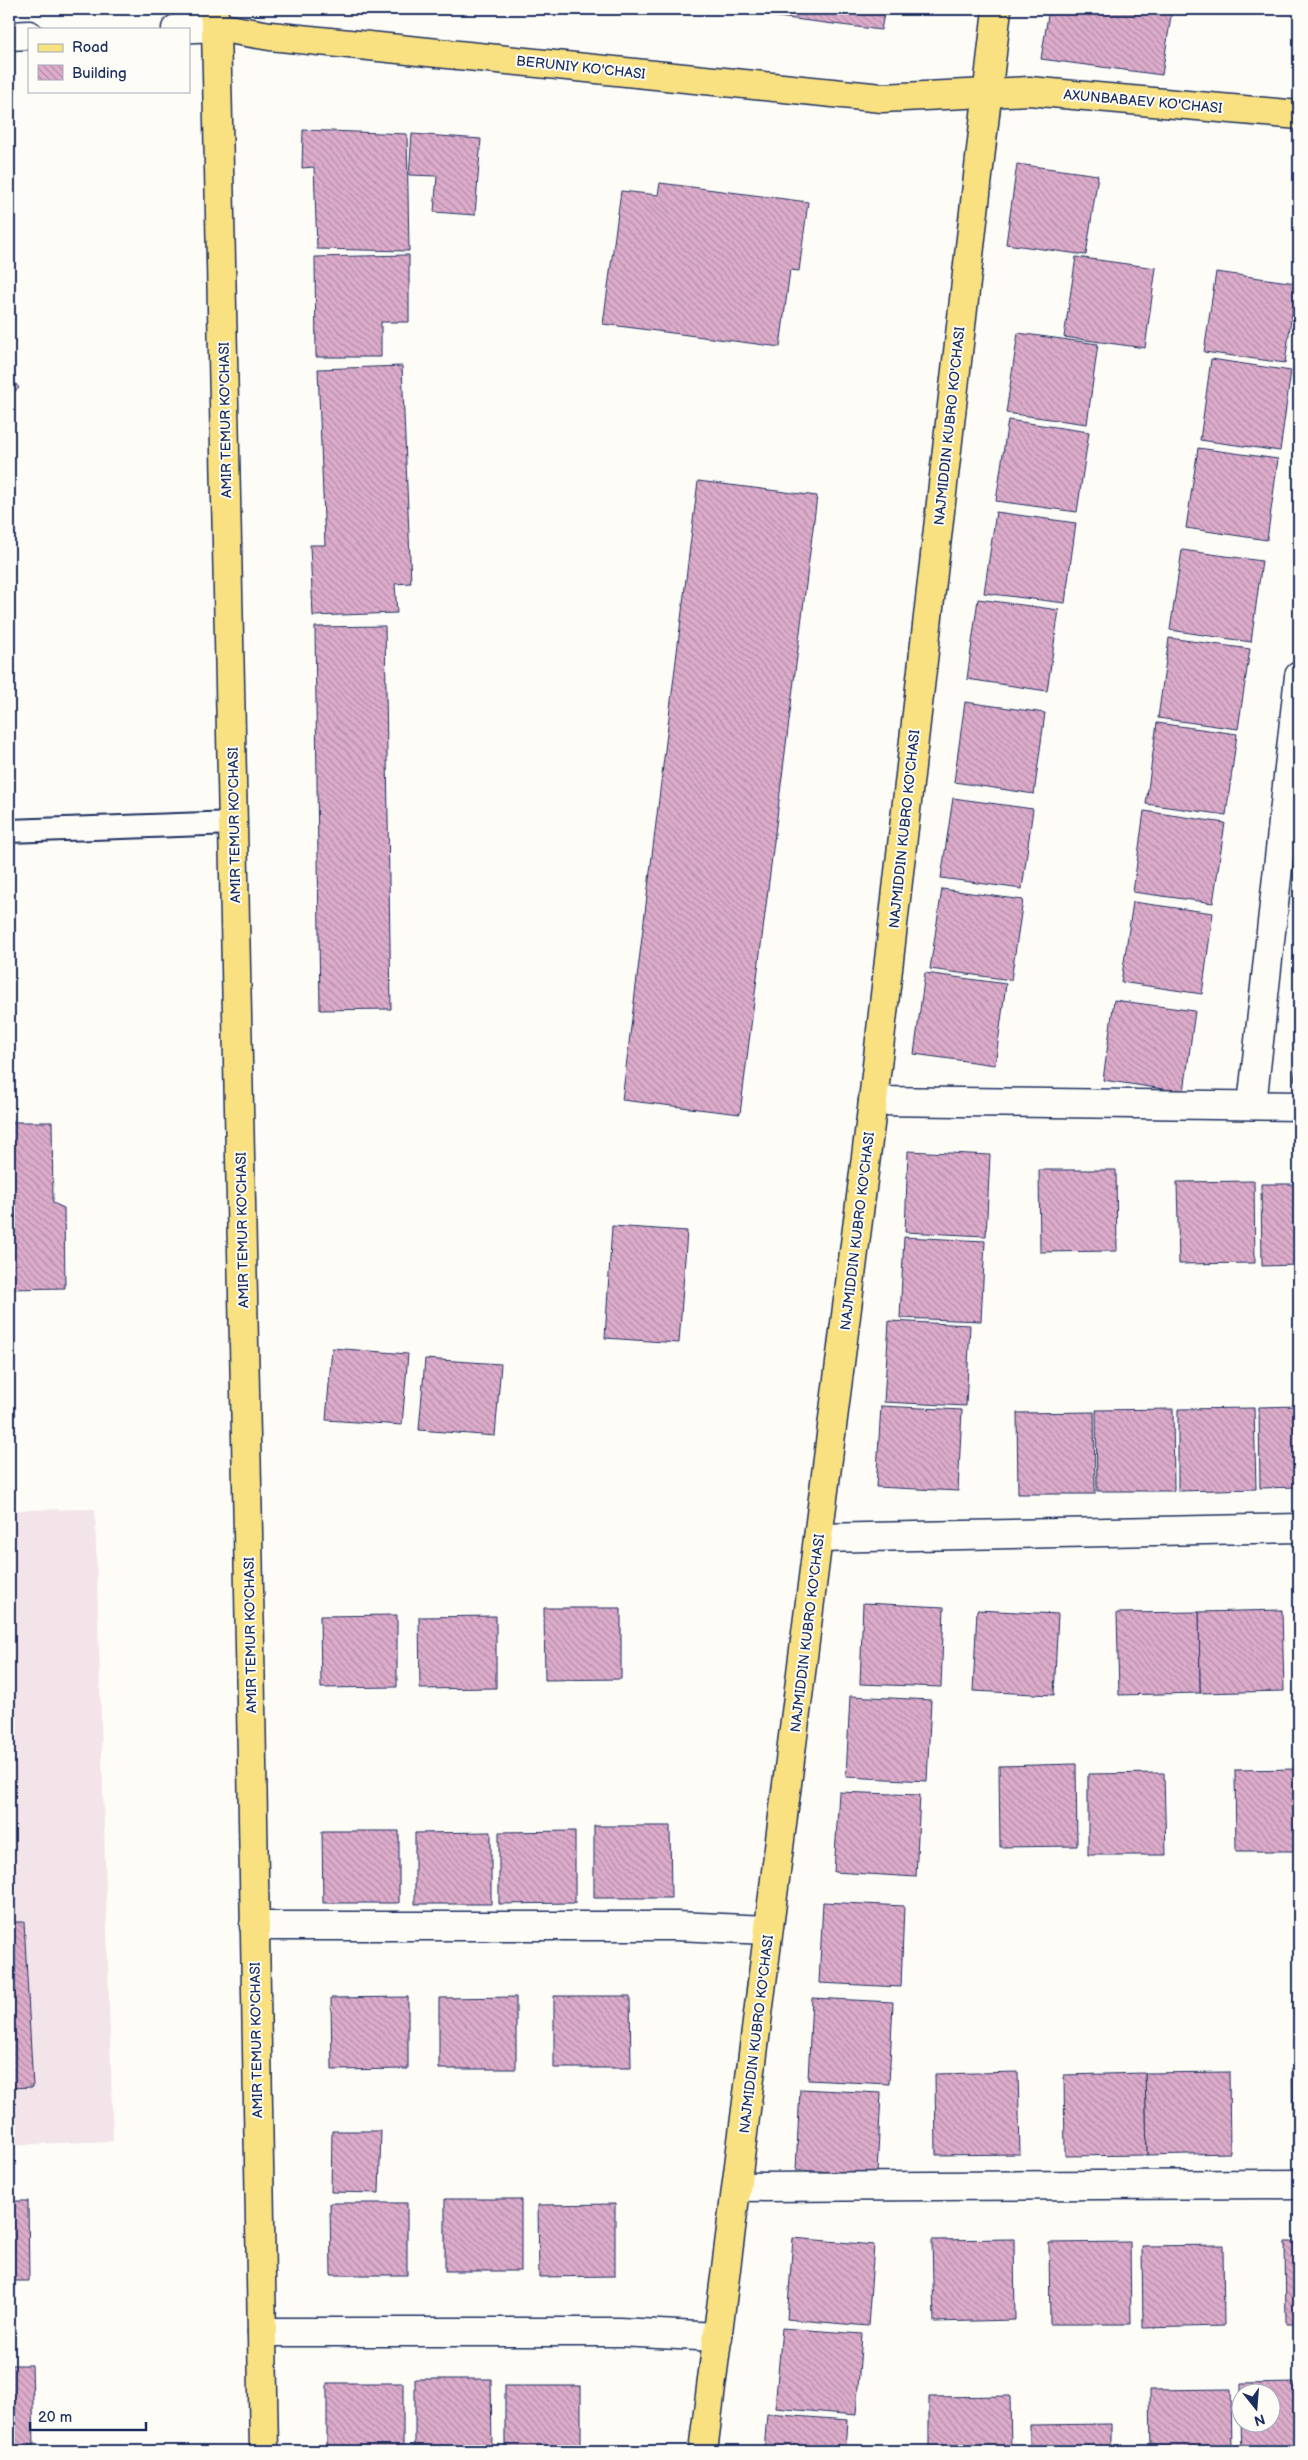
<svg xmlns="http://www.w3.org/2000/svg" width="1308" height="2460" viewBox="0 0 1308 2460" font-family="'Balsamiq Sans',sans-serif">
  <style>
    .built { fill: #f3e4ea }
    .building { fill: url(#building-back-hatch); stroke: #1b2f5e }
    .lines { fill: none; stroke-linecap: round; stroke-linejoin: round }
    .service-casing { stroke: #1b2f5e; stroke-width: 26 }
    .minor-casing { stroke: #1b2f5e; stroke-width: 31 }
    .tertiary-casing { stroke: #1b2f5e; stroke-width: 31 }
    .primary-casing { stroke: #1b2f5e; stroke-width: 31 }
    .service { stroke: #fdfcf7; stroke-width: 22 }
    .minor { stroke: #fdfcf7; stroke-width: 28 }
    .tertiary { stroke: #fdfcf7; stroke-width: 28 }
    .primary { stroke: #f9e181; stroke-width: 28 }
    .labels { text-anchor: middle; stroke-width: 4; stroke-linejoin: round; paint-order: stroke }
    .street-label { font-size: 14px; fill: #1b2f5e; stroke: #fdfcf7 }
  </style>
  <defs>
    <pattern id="building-back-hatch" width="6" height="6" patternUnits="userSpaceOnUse" patternTransform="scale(1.25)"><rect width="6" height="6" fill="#ddaccb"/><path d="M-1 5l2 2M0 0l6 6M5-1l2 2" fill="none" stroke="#b28ca8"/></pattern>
  </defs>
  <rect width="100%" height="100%" fill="#fdfcf7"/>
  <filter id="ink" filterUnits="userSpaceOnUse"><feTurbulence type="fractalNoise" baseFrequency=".02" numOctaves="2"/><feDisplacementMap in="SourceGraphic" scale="10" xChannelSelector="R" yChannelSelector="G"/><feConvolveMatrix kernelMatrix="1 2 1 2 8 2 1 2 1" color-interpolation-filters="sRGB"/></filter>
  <g filter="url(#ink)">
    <polygon class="built" points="95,1509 113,2141 9,2145 9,1510"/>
    <g class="building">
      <polygon points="771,9 885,9 881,30 770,16"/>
      <polygon points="1049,9 1172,9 1162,75 1041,59"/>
      <polygon points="303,130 407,134 409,251 317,249 314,167 302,168"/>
      <polygon points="412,134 481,139 475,215 434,212 437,176 409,175"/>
      <polygon points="1017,164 1098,175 1086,255 1006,244"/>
      <polygon points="660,183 808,202 799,271 790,270 780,347 603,324 621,191 658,195"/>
      <polygon points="409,255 409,322 381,322 381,357 316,357 315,257"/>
      <polygon points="1076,257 1156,268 1145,348 1064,337"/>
      <polygon points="1216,272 1296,283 1285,363 1204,352"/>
      <polygon points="1018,333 1098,344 1087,424 1006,413"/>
      <polygon points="1211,359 1291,371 1280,451 1200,440"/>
      <polygon points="402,366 411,583 395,584 397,613 313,616 310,545 325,545 318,369"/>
      <polygon points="9,375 19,388 9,396"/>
      <polygon points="1008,420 1089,432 1077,512 996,501"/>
      <polygon points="1198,448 1278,459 1267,540 1186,528"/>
      <polygon points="698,481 817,496 740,1114 622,1100"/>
      <polygon points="996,512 1076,523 1065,603 984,593"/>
      <polygon points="1182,550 1262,561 1251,642 1170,630"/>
      <polygon points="978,599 1059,610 1047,691 967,679"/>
      <polygon points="385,626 391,1009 320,1010 315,627"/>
      <polygon points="1169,638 1250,649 1238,729 1158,718"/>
      <polygon points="965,702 1045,713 1034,794 954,782"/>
      <polygon points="1157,723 1237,734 1226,815 1146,804"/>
      <polygon points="953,798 1033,809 1022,889 941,878"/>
      <polygon points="1144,811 1225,823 1213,903 1133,892"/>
      <polygon points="942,889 1023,900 1011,980 930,969"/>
      <polygon points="1133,902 1213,913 1202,994 1121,982"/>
      <polygon points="925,973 1006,984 995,1065 914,1054"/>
      <polygon points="1114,1000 1195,1011 1184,1092 1103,1080"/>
      <polygon points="1299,1045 1299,1080 1294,1080"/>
      <polygon points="9,1122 52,1122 53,1203 64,1208 65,1288 9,1289"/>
      <polygon points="908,1151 990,1155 986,1236 905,1232"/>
      <polygon points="1039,1170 1116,1170 1117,1251 1040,1252"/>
      <polygon points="1254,1181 1255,1263 1179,1264 1177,1182"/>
      <polygon points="1261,1184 1299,1184 1299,1265 1262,1266"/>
      <polygon points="612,1226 687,1231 679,1343 605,1338"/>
      <polygon points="904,1237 985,1241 981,1321 900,1318"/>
      <polygon points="889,1321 970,1325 966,1406 884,1402"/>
      <polygon points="332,1348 408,1354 402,1425 326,1420"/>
      <polygon points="425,1359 501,1364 495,1436 419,1430"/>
      <polygon points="881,1406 962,1410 958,1491 876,1487"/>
      <polygon points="1299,1406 1299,1487 1260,1488 1259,1407"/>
      <polygon points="1254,1408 1256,1489 1178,1491 1178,1409"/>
      <polygon points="1173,1409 1174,1491 1097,1491 1096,1410"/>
      <polygon points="1094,1412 1095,1494 1018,1494 1017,1413"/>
      <polygon points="863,1603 944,1607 941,1687 860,1684"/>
      <polygon points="544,1608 621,1608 621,1679 545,1680"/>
      <polygon points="977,1610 1058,1614 1054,1695 973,1691"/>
      <polygon points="1282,1610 1284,1691 1200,1693 1199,1612"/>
      <polygon points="1199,1612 1200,1693 1119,1695 1117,1613"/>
      <polygon points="397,1615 397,1687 321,1688 320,1616"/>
      <polygon points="496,1616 496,1688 420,1689 419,1617"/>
      <polygon points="850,1696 931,1700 927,1781 846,1777"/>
      <polygon points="1076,1764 1077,1846 1000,1847 999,1766"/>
      <polygon points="1299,1769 1299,1851 1236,1851 1235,1770"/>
      <polygon points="1164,1773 1166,1855 1088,1855 1088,1774"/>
      <polygon points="839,1792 920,1795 916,1877 834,1872"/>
      <polygon points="594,1826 670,1826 671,1898 594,1898"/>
      <polygon points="322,1831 399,1831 399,1903 323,1903"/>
      <polygon points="575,1831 575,1903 499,1904 499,1832"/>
      <polygon points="491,1832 491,1904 415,1904 415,1833"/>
      <polygon points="823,1902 904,1906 901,1987 819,1983"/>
      <polygon points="9,1922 24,1922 33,2087 9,2088"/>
      <polygon points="554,1996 630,1996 631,2068 554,2068"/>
      <polygon points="408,1997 408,2069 332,2070 331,1998"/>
      <polygon points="516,1997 516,2069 439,2069 439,1998"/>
      <polygon points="812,1998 893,2002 889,2084 808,2080"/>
      <polygon points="1292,2069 1299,2069 1299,2150 1293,2150"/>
      <polygon points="1018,2072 1020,2154 936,2155 935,2074"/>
      <polygon points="1229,2072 1230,2153 1147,2155 1145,2073"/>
      <polygon points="1145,2073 1147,2155 1065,2156 1064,2075"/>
      <polygon points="800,2089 881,2093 877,2174 796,2170"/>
      <polygon points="332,2131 381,2131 379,2193 331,2192"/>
      <rect x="445" y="2199" width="76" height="72"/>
      <polygon points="9,2201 28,2201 29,2281 9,2281"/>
      <polygon points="330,2203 407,2203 407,2275 331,2275"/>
      <polygon points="615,2204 615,2276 539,2277 538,2205"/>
      <polygon points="793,2238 874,2245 868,2326 787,2319"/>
      <polygon points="1014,2239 1015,2320 934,2322 932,2240"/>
      <polygon points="1130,2242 1131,2324 1050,2324 1049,2243"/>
      <polygon points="1285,2242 1299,2242 1299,2324 1286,2324"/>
      <polygon points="1223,2245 1224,2326 1143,2328 1142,2246"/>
      <polygon points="782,2328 862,2334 856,2415 775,2408"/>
      <polygon points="9,2365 32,2365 34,2445 9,2446"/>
      <polygon points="415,2379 491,2379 492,2451 415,2451"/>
      <rect x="327" y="2383" width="76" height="68"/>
      <polygon points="1299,2383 1299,2451 1242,2451 1241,2422 1270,2422 1270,2392 1241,2392 1241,2384"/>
      <rect x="505" y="2386" width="76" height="65"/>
      <polygon points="1231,2389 1232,2451 1151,2451 1150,2390"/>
      <polygon points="1010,2396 1011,2451 929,2451 929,2397"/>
      <polygon points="767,2414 848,2420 846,2451 764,2451"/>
      <polygon points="1111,2424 1111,2451 1030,2451 1030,2425"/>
    </g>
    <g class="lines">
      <defs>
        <polyline id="service" points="9,831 234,823"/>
        <g id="minor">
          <polyline points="873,1101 1299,1106"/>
          <polyline points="1252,1105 1299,676"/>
          <polyline points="819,1538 1299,1528"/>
          <polyline points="254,1926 676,1926 768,1930"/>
          <polyline points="737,2187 1299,2184"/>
          <polyline points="262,2332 619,2332 718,2337"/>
        </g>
        <g id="tertiary">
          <polyline points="176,29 216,27"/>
          <polyline points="9,36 29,35"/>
        </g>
        <g id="primary">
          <polyline points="213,9 216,27 248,1532 264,2451"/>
          <polyline points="216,27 270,36 882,98 1029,91 1299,115"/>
          <polyline points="703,2451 873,1101 997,9"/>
        </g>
      </defs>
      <use href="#service" class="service-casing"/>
      <use href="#minor" class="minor-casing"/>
      <use href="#tertiary" class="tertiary-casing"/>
      <use href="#primary" class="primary-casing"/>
      <use href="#service" class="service"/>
      <use href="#minor" class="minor"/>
      <use href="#tertiary" class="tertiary"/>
      <use href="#primary" class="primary"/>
    </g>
  </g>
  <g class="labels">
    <g class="street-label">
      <text transform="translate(581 67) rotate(6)" y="5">BERUNIY KO'CHASI</text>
      <text transform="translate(1143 101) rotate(5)" y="5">AXUNBABAEV KO'CHASI</text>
      <text transform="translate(225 420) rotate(-91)" y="5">AMIR TEMUR KO'CHASI</text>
      <text transform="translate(949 426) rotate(-84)" y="5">NAJMIDDIN KUBRO KO'CHASI</text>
      <text transform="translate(234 825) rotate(-91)" y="5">AMIR TEMUR KO'CHASI</text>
      <text transform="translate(904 829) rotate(-84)" y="5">NAJMIDDIN KUBRO KO'CHASI</text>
      <text transform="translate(242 1230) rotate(-91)" y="5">AMIR TEMUR KO'CHASI</text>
      <text transform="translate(857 1231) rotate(-83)" y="5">NAJMIDDIN KUBRO KO'CHASI</text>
      <text transform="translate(807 1633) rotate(-83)" y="5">NAJMIDDIN KUBRO KO'CHASI</text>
      <text transform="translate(250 1635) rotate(-91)" y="5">AMIR TEMUR KO'CHASI</text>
      <text transform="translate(756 2034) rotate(-83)" y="5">NAJMIDDIN KUBRO KO'CHASI</text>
      <text transform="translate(256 2040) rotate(-91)" y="5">AMIR TEMUR KO'CHASI</text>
    </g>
  </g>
  <rect width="1308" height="2460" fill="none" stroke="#fdfcf7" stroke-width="30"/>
  <rect x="15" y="15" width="1278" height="2430" fill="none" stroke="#1b2f5e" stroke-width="2" filter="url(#ink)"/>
  <rect x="28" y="28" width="162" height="65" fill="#fdfcf7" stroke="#a3aaba"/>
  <rect x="38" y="44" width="25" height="8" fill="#f9e181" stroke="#a3aaba"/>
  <text x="72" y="52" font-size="15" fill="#1b2f5e">Road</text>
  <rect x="38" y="65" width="25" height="15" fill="url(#building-back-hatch)" stroke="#a3aaba"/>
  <text x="72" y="78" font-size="15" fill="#1b2f5e">Building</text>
  <g transform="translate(1256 2408) rotate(163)"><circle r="24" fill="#fdfcf7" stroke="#a3aaba"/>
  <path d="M0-4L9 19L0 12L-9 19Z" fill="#1b2f5e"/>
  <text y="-8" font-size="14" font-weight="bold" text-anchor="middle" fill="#1b2f5e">N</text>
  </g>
  <path d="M30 2422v8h116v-8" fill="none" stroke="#1b2f5e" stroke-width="2.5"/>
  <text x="38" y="2422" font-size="15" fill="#1b2f5e" stroke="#fdfcf7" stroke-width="4" paint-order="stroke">20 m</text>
</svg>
